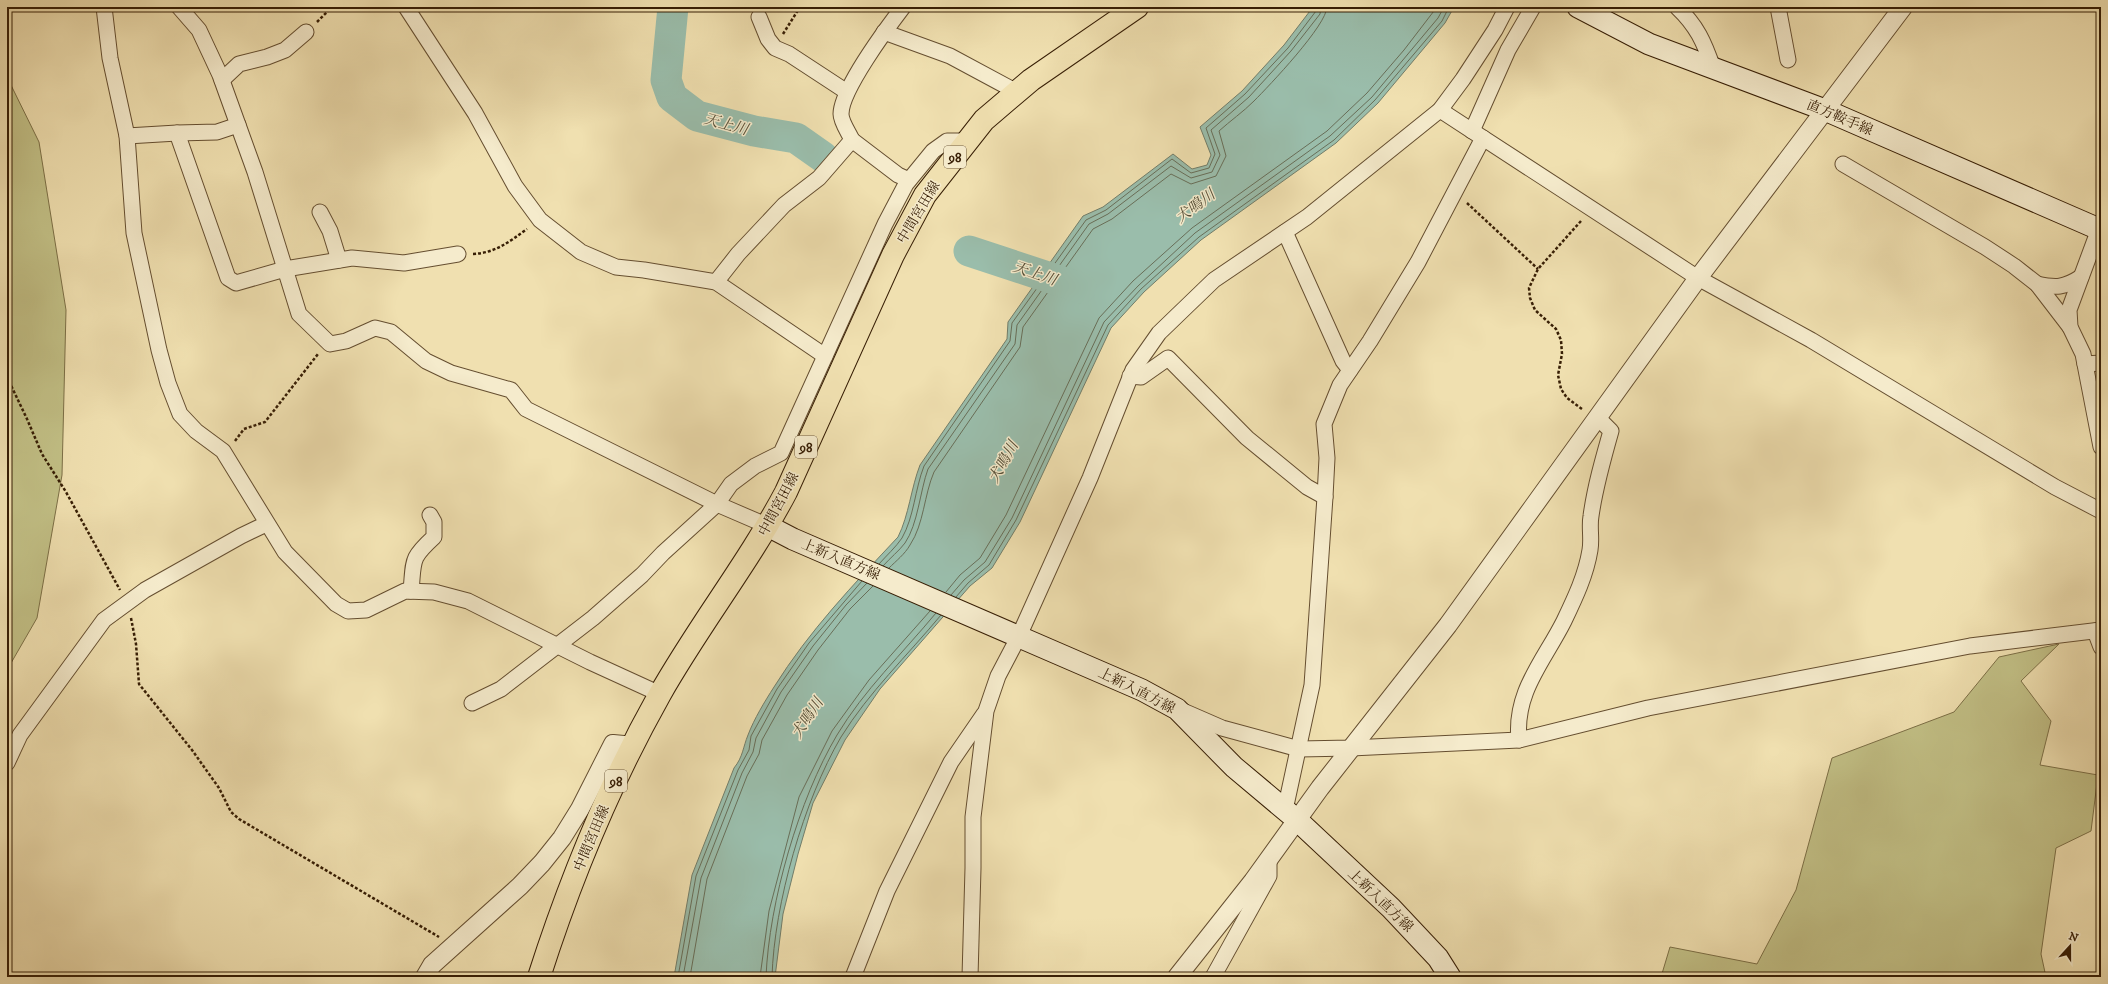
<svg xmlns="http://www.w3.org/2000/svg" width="2108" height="984" viewBox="0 0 2108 984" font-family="'IM FELL DW Pica','Noto Serif JP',serif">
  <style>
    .green { fill: #c2c086; stroke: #7c6f46 }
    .water { fill: #9abdab; stroke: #727d69 }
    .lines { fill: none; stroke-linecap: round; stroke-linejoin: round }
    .shore { stroke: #686e58; stroke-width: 1 }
    .river { stroke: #9abdab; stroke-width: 31 }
    .minor-casing { stroke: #654e30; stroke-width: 17 }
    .tertiary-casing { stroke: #654e30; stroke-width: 20 }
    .secondary-casing { stroke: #371e05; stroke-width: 23 }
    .primary-casing { stroke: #371e05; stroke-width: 24 }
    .path { stroke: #371e05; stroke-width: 2.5; stroke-dasharray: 3 2; stroke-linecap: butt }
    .minor { stroke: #f5ebcc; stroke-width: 15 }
    .tertiary { stroke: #f5ebcc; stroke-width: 18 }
    .secondary { stroke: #f5ebcc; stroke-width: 21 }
    .primary { stroke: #f0e0b0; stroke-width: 22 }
    .labels { text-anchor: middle; stroke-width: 3; stroke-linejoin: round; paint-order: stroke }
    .shield { fill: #f5ebcc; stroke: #705c41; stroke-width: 1 }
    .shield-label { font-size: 13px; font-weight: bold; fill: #371e05 }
    .street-label { font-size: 14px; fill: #371e05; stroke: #f5ebcc }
    .water-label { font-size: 15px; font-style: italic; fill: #554e37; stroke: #f5ebcc }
  </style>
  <rect width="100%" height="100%" fill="#f0e0b0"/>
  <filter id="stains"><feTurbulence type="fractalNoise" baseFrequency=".005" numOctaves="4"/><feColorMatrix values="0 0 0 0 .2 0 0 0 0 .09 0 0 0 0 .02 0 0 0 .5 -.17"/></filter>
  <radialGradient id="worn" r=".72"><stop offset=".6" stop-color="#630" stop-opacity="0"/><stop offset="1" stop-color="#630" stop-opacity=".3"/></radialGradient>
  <g class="green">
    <polygon points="7,77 39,142 66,310 62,475 37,618 7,670"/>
    <polygon points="2059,644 2021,681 2051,721 2040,765 2098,775 2091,831 2056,848 2041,954 2046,977 1661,977 1670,947 1757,964 1796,890 1832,758 1954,712 1999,657"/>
  </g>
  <path class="water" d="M1313,7H1454L1445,23L1378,103L1336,143L1201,240L1144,292L1111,328L1020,522L992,568L970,586L880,689L845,740L813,803L798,854L783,914L775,977H674L692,875L734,768C743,757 743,747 748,735C754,719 765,701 774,687C809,631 853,585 898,537C909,515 911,488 920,465L1007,339L1008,322L1083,216L1103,207L1173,154L1192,169L1207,165L1211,155L1200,127L1242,91L1284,45Z"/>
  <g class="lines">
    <g class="shore">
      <path d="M879,564C886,556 896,547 902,538C914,517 915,489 924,466L1010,341L1012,323L1086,220L1106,210L1172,159L1191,173L1209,168L1215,154L1206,128L1245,94L1288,48L1316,11V7"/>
      <path d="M883,566C890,558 899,551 905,543C918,524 920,491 928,469L1015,344L1017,325L1089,224L1108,214L1171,166L1191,178L1212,172L1220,155L1211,130L1249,97L1291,51L1320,14L1321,7"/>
      <path d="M889,568C896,561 905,554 910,545C924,524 924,495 934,472L1020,347L1023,327L1093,229L1112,219L1171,174L1191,184L1216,176L1226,156L1219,131C1230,121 1243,112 1254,101C1269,86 1327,25 1327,7"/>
      <polyline points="946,592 960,575 980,558 1006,515 1099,318 1133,281 1192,228 1327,131 1367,93 1404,50 1437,7"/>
      <polyline points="951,595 964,580 985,562 1012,518 1104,322 1138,286 1195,233 1330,136 1372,97 1438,18 1444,7"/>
      <polyline points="956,597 968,583 989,565 1016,520 1108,325 1141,289 1199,237 1334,140 1375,100 1442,21 1449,7"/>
      <polyline points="678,977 696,876 738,770 749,750 751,736 777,689 809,643 862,581"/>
      <polyline points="683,977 701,878 742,773 753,752 756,738 781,692 813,646 846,605 867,583"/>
      <polyline points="690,977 707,879 747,776 759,754 762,740 787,695 818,650 850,609 873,586"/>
      <polyline points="760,977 769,911 799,797 832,731 869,680 930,611"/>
      <path d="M766,977C769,902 799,799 837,735C864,690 902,654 936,613"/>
      <path d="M772,977C774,904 804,800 841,737C869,692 907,656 941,615"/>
    </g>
    <g class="river">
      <polyline points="673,7 666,80 672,97 697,116 754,131 796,138 823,157"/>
      <polyline points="969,251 1081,288"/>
    </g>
    <defs>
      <g id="minor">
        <polyline points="104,7 110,58 127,136 134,233 159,350 168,383 180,414 196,431 223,451 285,552 336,604 348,611 366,610 405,591 434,592 468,601 590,662 660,694"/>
        <polyline points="179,7 199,30 220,75 255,172 299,314 330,344 346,341 375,328 391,332 426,361 451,373 511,390 526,409 717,504 768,526"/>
        <polyline points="406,7 475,113 515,186 540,220 581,252 616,267 644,270 716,282 825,356"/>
        <path d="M1677,7C1697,26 1704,42 1713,68"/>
        <polyline points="1778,7 1788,60"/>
        <polyline points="759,17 768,39 775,48 789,54 847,92"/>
        <polyline points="884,32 950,56 1017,92"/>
        <polyline points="222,80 239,64 267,57 285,50 306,32"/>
        <polyline points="1440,110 1698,278 1811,340 2055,487 2101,511"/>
        <polyline points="238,125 217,132 177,133 228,278 236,283 285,269 352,258 404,263 458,254"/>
        <polyline points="1472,131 1508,50 1533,7"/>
        <polyline points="127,136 177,133"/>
        <polyline points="852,140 898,175 909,180"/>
        <polyline points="1843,164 1985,247 2014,266 2037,284 2070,327"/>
        <polyline points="320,212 330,231 339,260"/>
        <polyline points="2099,229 2069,310 2070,327 2083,354 2101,447"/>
        <polyline points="1285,232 1343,361 1350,370"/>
        <path d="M716,282L738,254L784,205L819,178L852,140C849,133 841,122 841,114C841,90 887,28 903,7"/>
        <path d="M2037,284C2056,288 2064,288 2081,277"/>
        <polyline points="2085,364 2101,363"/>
        <polyline points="1130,376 1141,377 1168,358 1247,438 1307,487 1325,497"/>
        <path d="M411,591C414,560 410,559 434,537V522L430,515"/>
        <polyline points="2095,631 2101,647"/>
        <polyline points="472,703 501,689 593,618 642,575 663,553 717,504 731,484 755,466 781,453 885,224 906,184 933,151 947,141 967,141"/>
        <polyline points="1183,711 1222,728 1299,749 1351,748 1519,740 1648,708 1970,646 2101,630"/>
        <path d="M1519,740C1514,692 1544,661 1564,621C1575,598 1586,575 1590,550C1592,539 1589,527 1591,516C1595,487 1603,459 1611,431L1598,418"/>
        <polyline points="7,763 20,735 104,620 145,590 241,536 266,524"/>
        <polyline points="1285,810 1312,685 1325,497 1327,458 1324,424 1340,385 1370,341 1418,262 1483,138"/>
        <polyline points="853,977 887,891 951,762 984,714"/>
        <polyline points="970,977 973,868 973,817 986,711 998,676 1019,636 1090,478 1133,370 1159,333 1214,280 1307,217 1440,110 1463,79 1495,30 1507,7"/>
        <polyline points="1213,977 1269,876 1269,858"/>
      </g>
      <g id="tertiary">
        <polyline points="425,977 432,965 520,886 542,863 562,838 580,809 613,744 634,746"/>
        <polyline points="1177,977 1253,881 1320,788 1448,625 1698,278 1903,7"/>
      </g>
      <g id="secondary">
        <polyline points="1578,7 1649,44 1825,110 2101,230"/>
        <polyline points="768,526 793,539 1142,690 1177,709 1234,767 1296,819 1391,908 1438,958 1450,977"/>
      </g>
      <path id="primary" d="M539,977C570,880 610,783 660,694C699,625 749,562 786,492L893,255L925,195L984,120L1031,80L1137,7"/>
    </defs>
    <use href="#minor" class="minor-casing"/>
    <use href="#tertiary" class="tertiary-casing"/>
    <use href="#secondary" class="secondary-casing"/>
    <use href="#primary" class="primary-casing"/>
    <g class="path">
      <polyline points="317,22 332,7"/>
      <polyline points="783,34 800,7"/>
      <polyline points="1467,203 1538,269"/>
      <polyline points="1581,221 1538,269 1529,288 1530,298 1535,310 1556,329 1561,340 1562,354 1558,375 1561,389 1567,398 1582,409"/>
      <path d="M473,254C495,253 509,242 527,229"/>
      <polyline points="7,377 27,419 42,454 66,492 120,590"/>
      <polyline points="235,441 244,429 265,422 318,354"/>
      <polyline points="131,618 136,644 139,684 192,750 219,788 231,812 239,819 439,937"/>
    </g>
    <use href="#minor" class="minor"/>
    <use href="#tertiary" class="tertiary"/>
    <use href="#secondary" class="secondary"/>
    <use href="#primary" class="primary"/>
  </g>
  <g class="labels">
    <g class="shield">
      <rect x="944" y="146" width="22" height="22" rx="3"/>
      <rect x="795" y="436" width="22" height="22" rx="3"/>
      <rect x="605" y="770" width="22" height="22" rx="3"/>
    </g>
    <g class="shield-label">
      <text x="955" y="162">98</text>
      <text x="806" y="452">98</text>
      <text x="616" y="786">98</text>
    </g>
    <g class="street-label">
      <text transform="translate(1840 117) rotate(23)" y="5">直方鞍手線</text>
      <text transform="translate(918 212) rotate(-59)" y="5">中間宮田線</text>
      <text transform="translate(778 504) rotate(-62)" y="5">中間宮田線</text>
      <text transform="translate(841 559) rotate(23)" y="5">上新入直方線</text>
      <text transform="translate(1137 690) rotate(27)" y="5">上新入直方線</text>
      <text transform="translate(591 838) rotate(-67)" y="5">中間宮田線</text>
      <text transform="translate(1381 900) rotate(44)" y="5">上新入直方線</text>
    </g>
    <g class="water-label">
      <text transform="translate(726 124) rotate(15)" y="5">天上川</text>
      <text transform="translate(1195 206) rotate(-37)" y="5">犬鳴川</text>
      <text transform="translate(1035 273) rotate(19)" y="5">天上川</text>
      <text transform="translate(1003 462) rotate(-61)" y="5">犬鳴川</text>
      <text transform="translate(807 718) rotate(-57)" y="5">犬鳴川</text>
    </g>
  </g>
  <rect width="2108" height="984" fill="none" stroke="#f0e0b0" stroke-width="24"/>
  <rect x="8" y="8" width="2092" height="968" fill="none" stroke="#371e05" stroke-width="2"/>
  <rect x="12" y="12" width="2084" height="960" fill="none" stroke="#371e05"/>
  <g transform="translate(2070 946) rotate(21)" stroke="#f5ebcc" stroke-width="3" paint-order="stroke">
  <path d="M0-3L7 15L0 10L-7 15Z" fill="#371e05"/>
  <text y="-6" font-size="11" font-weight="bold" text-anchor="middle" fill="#371e05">N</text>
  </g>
  <rect width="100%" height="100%" filter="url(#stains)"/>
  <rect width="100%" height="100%" fill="url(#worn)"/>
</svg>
